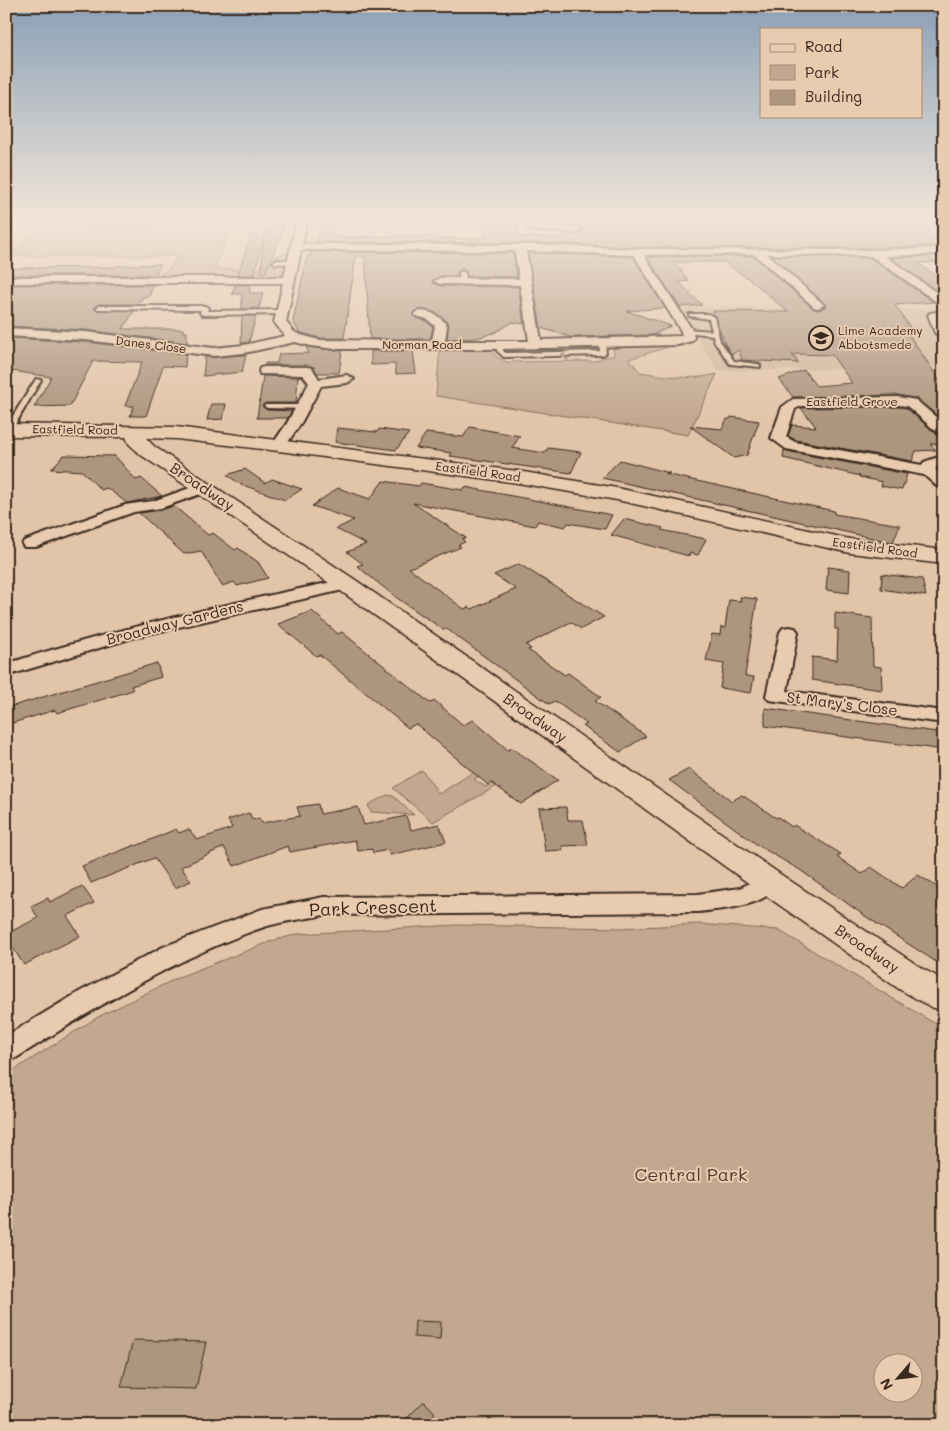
<svg xmlns="http://www.w3.org/2000/svg" width="950" height="1431" viewBox="0 0 950 1431" font-family="Mali,sans-serif">
  <style>
    .built { fill: #d2b79c }
    .green { fill: #c3a890; stroke: #7f6957; fill-rule: evenodd }
    .building { fill: #ae957e; stroke: #3b2a1e }
    .lines { fill: none; stroke-linecap: round; stroke-linejoin: round }
    .lane-casing { stroke: #3b2a1e; stroke-width: 4 }
    .street-casing { stroke: #3b2a1e; stroke-width: 4 }
    .secondary-casing { stroke: #3b2a1e; stroke-width: 3 }
    .lane { fill: #e9cbaf; fill-rule: evenodd }
    .street { fill: #e9cbaf; fill-rule: evenodd }
    .secondary { fill: #e9cbaf; fill-rule: evenodd }
    .oneway { stroke: #927a66 }
    .labels { text-anchor: middle; stroke-width: 4; stroke-linejoin: round; paint-order: stroke }
    .far-poi-label { font-size: 12px; fill: #3b2a1e; stroke: #e9cbaf; text-anchor: start }
    .far-street-label { font-size: 12px; fill: #3b2a1e; stroke: #e9cbaf }
    .street-label { font-size: 15px; fill: #3b2a1e; stroke: #e9cbaf }
    .near-street-label { font-size: 18px; fill: #3b2a1e; stroke: #e9cbaf }
    .near-park-label { font-size: 18px; fill: #4f3d2f; stroke: #e9cbaf }
  </style>
  <rect width="100%" height="100%" fill="#e2c5a9"/>
  <filter id="ink" filterUnits="userSpaceOnUse"><feTurbulence type="fractalNoise" baseFrequency=".02" numOctaves="2"/><feDisplacementMap in="SourceGraphic" scale="10" xChannelSelector="R" yChannelSelector="G"/><feConvolveMatrix kernelMatrix="1 2 1 2 8 2 1 2 1" color-interpolation-filters="sRGB"/></filter>
  <g filter="url(#ink)">
    <polygon class="built" points="679,307 944,310 944,367 718,371"/>
    <g class="green">
      <polygon points="39,225 231,226 214,269 263,269 267,258 293,252 288,280 149,280 170,269 177,256 11,256"/>
      <path d="M678,344L629,359L640,372C665,376 692,381 717,374L688,435L436,396L440,348L491,347L495,356L507,362L594,361L614,355L613,346Z"/>
      <polygon points="494,759 499,763 474,779 485,787 498,779 497,786 433,822 393,788 422,770 439,794"/>
      <polygon points="387,795 393,796 414,815 371,812 368,805"/>
      <path d="M698,924L778,930L944,1029V1425H6V1075L98,1017L179,977L272,941L298,934L457,925L620,928ZM882,1364H912V1394H882Z"/>
    </g>
    <g class="building">
      <polygon points="266,220 282,220 282,224 285,224 265,274 261,273 264,239 254,275 238,275 251,234 264,238"/>
      <polygon points="323,220 334,220 334,237 437,236 437,239 485,238 483,223 499,223 499,220 516,220 520,237 570,237 570,234 578,235 584,229 577,225 567,224 629,224 628,222 638,221 742,220 744,223 793,222 792,220 921,223 944,221 944,239 927,241 935,245 874,248 637,247 540,243 315,242"/>
      <polygon points="311,252 513,253 517,277 467,276 466,271 461,269 458,271 458,276 440,276 432,282 440,286 518,287 524,324 513,322 496,332 477,338 447,339 449,325 446,320 434,312 420,309 415,311 412,314 416,318 426,321 433,327 430,339 370,339 365,256 356,256 344,338 319,338 302,333 299,332 293,321 307,257 310,256"/>
      <polygon points="528,253 633,257 665,308 627,311 671,326 653,335 570,337 541,328"/>
      <polygon points="753,256 814,309 819,310 825,307 825,304 772,256 870,258 934,302 895,305 911,329 905,329 944,387 944,421 917,399 898,395 793,397 779,379 804,370 816,386 852,383 832,355 792,354 798,363 742,360 739,350 732,354 725,344 713,311 788,312 752,281 724,262 674,262 689,281 679,282 702,305 680,307 647,257"/>
      <polygon points="927,256 935,262 918,263 944,282 944,296 891,258"/>
      <polygon points="160,264 156,275 6,275 11,268 115,267 116,266"/>
      <polygon points="6,285 153,285 149,297 143,297 138,304 99,304 95,306 95,309 134,311 123,329 183,329 183,332 187,332 187,343 86,330 6,326"/>
      <polygon points="235,285 251,285 249,293 263,293 259,308 242,309 242,294 232,294"/>
      <polygon points="242,316 256,316 249,342 241,343"/>
      <polygon points="6,338 86,342 186,354 185,367 163,366 146,416 130,416 134,406 125,406 142,362 93,361 70,406 34,407 51,377 6,370"/>
      <polygon points="306,347 342,351 339,373 317,373 314,367 307,365 265,365 265,363 277,363 279,354 309,353"/>
      <polygon points="371,351 413,351 416,373 396,374 395,364 371,365"/>
      <polygon points="246,355 242,372 203,376 205,357"/>
      <polygon points="263,376 298,377 296,403 265,403 262,406 267,410 292,411 288,418 257,418"/>
      <polygon points="211,404 226,404 223,419 207,420"/>
      <polygon points="898,407 906,408 938,435 944,437 944,444 930,444 936,450 916,451 912,461 796,440 788,436 792,425 816,427 801,408"/>
      <polygon points="731,417 759,421 747,455 734,458 690,426 722,429 727,419 730,419"/>
      <polygon points="470,427 520,436 512,448 545,453 548,448 581,452 571,473 450,456 452,453 416,448 426,433 463,437"/>
      <polygon points="337,428 377,432 379,429 409,433 396,450 335,442"/>
      <polygon points="784,450 791,452 907,474 902,490 881,486 882,482 859,477 860,476 783,458"/>
      <polygon points="64,455 115,456 136,480 141,478 162,496 127,503 107,488 101,490 82,471 51,469"/>
      <polygon points="620,460 670,473 665,474 834,511 834,514 900,525 893,542 886,541 602,478"/>
      <polygon points="245,469 265,483 272,479 302,489 285,500 240,484 227,475"/>
      <polygon points="383,481 419,486 421,483 463,490 465,487 612,515 605,529 568,523 565,527 538,521 535,526 413,503 466,538 462,539 465,542 458,545 461,547 409,568 464,609 469,607 472,609 516,589 494,575 519,564 604,617 581,629 571,622 526,645 531,649 528,650 565,675 568,673 601,697 595,701 646,736 620,752 583,726 587,724 555,701 549,704 447,629 444,630 397,598 357,566 363,564 347,552 366,544 336,529 354,520 312,506 338,488 370,499"/>
      <polygon points="174,506 208,535 213,533 235,550 238,548 258,562 268,578 237,586 234,582 222,586 201,551 184,554 139,513 161,510"/>
      <polygon points="624,519 663,528 661,530 706,539 698,555 690,553 689,556 611,535"/>
      <polygon points="828,567 850,570 849,593 826,590"/>
      <polygon points="882,574 922,579 926,596 881,589"/>
      <polygon points="740,597 757,599 745,676 754,677 751,693 720,688 724,664 706,661 712,634 720,635 721,627 725,628 729,600 741,601"/>
      <polygon points="312,611 338,634 342,632 430,703 435,701 463,725 473,720 508,750 512,748 558,780 521,804 492,783 488,785 416,724 408,728 320,655 316,656 278,624"/>
      <polygon points="835,613 872,618 873,666 881,667 882,690 812,680 812,657 837,660 838,629 835,629"/>
      <polygon points="157,663 161,677 131,686 133,690 57,713 55,710 6,725 6,708"/>
      <polygon points="765,708 944,733 944,750 765,726"/>
      <polygon points="689,769 732,801 742,795 776,818 778,817 792,827 794,825 841,854 837,857 862,874 871,867 902,888 918,875 944,891 944,967 865,916 800,870 759,846 669,780"/>
      <polygon points="318,804 320,814 358,807 364,825 406,816 411,830 439,824 446,842 390,855 388,850 373,853 372,849 358,851 355,840 290,852 288,846 234,866 224,847 181,867 191,881 175,888 154,858 91,883 82,866 135,845 136,846 176,829 179,833 189,829 197,840 232,828 228,820 249,813 253,820 259,818 262,823 300,816 297,807"/>
      <polygon points="566,807 568,820 583,820 588,845 562,846 563,850 545,851 539,808"/>
      <polygon points="82,886 94,903 67,916 80,936 24,965 13,948 6,952 6,934 38,918 31,906 48,898 50,902"/>
      <polygon points="415,1321 441,1322 440,1339 414,1337"/>
      <polygon points="133,1340 206,1342 196,1389 121,1387"/>
      <polygon points="424,1401 435,1413 423,1425 400,1425"/>
    </g>
    <g class="lines">
      <defs>
        <g id="lane">
          <polygon points="294,260 296,261 296,263 276,264 273,262 276,260"/>
          <polygon points="462,271 465,273 466,281 463,283 460,281 459,273"/>
          <polygon points="99,306 205,306 208,308 207,311 283,310 286,312 283,314 203,315 200,313 201,310 97,309 96,308"/>
          <polygon points="689,314 708,314 714,317 720,341 734,361 758,364 760,365 760,367 730,364 714,341 713,335 685,332 684,331 687,329 712,331 709,319 689,316"/>
          <polygon points="602,340 605,342 606,353 603,355 504,357 497,351 497,345 500,343 503,345 503,351 506,353 600,351 599,342"/>
          <polygon points="36,379 41,380 12,430 6,432 6,427"/>
          <polygon points="265,405 303,405 306,407 303,409 267,408 264,406"/>
        </g>
        <g id="street">
          <path d="M297,220H307L302,244L540,245L637,249L874,250L944,248V254L885,256L944,298V307L871,256L767,254L822,303L824,305L818,308L814,307L754,254L644,255L693,331L694,338L692,341L678,345L500,349H335L311,346L295,342L244,353L214,356L86,340L6,336V328L86,332L214,348L244,345L285,336L274,322L283,283H6V277H284ZM301,250L515,251L519,279L440,278L434,281L440,284L520,285L529,341H445L447,325C440,316 428,309 416,312L414,314L416,316L427,319L435,326L432,341L319,340L301,335L294,332L286,322ZM526,251L634,255L681,331L682,336L541,340Z"/>
          <polygon points="533,225 577,227 582,230 577,233 529,230 528,228"/>
          <polygon points="944,311 944,318 941,318 944,325 944,336 941,337 935,333 928,315 930,313"/>
          <polygon points="265,367 307,367 312,368 319,379 347,375 354,379 347,383 321,386 301,423 284,448 274,448 272,445 287,423 309,383 303,375 260,374 259,371 260,368"/>
          <polygon points="898,397 916,400 944,424 944,435 939,434 907,406 898,405 801,406 795,409 786,437 795,442 922,465 924,462 944,455 944,464 936,467 936,470 944,477 944,490 939,488 924,475 791,450 786,449 771,438 782,407 793,399"/>
          <polygon points="204,483 209,485 212,488 209,491 161,508 134,512 36,547 24,547 22,544 24,541 125,505 153,501"/>
          <path d="M346,579L352,580L355,584L352,588L139,636L6,676V664C118,628 232,603 346,579Z"/>
          <polygon points="789,627 795,628 798,632 787,691 944,711 944,723 769,700 766,696 780,632 783,628"/>
          <path d="M769,873L777,876L781,882C766,907 724,909 698,912L324,915C305,919 283,921 264,927C175,958 95,1008 16,1058L6,1061V1036L79,992L163,947L262,909L324,897L698,894L740,888Z"/>
        </g>
        <polygon id="secondary" points="6,424 176,427 518,471 617,488 850,539 944,550 944,564 850,553 617,500 518,483 279,451 176,439 146,438 155,447 354,579 780,874 923,969 944,980 944,1011 931,1007 899,989 758,890 338,589 141,455 129,444 126,437 6,436"/>
      </defs>
      <use href="#lane" class="lane-casing"/>
      <use href="#street" class="street-casing"/>
      <use href="#secondary" class="secondary-casing"/>
      <use href="#lane" class="lane"/>
      <use href="#street" class="street"/>
      <use href="#secondary" class="secondary"/>
    </g>
    <defs><path id="oneway-chevron" d="M-2-3.5L2.5 0L-2 3.5" fill="none" stroke-width="1.6" stroke-linecap="round" stroke-linejoin="round" transform="scale(1.25)"/></defs>
    <use class="oneway" href="#oneway-chevron" transform="translate(565 355) rotate(179)"/>
  </g>
  <linearGradient id="sky" x2="0" y2="1"><stop stop-color="#89a0b7"/><stop offset="0.52" stop-color="#f2e5d8"/><stop offset="1" stop-color="#f2e5d8" stop-opacity="0"/></linearGradient>
  <rect width="950" height="421" fill="url(#sky)"/>
  <defs>
    <symbol id="school-ring" viewBox="-11 -11 22 22"><circle r="9.5" fill="#e9cbaf" stroke="#3b2a1e" stroke-width="1.5"/><path d="M0-5L7-2L0 1L-7-2ZM-4 1L0 2.5L4 1V4Q0 6-4 4Z" fill="#3b2a1e"/></symbol>
  </defs>
  <g fill-rule="evenodd">
    <use href="#school-ring" x="807" y="324" width="28" height="28"/>
  </g>
  <g class="labels">
    <g class="far-poi-label">
      <text x="838" y="335">Lime Academy<tspan x="838" dy="14">Abbotsmede</tspan></text>
    </g>
    <g class="far-street-label">
      <text transform="translate(151 345) rotate(7)" y="4">Danes Close</text>
      <text x="422" y="349">Norman Road</text>
      <text x="852" y="406">Eastfield Grove</text>
      <text transform="translate(75 430) rotate(1)" y="4">Eastfield Road</text>
      <text transform="translate(478 472) rotate(8)" y="4">Eastfield Road</text>
      <text transform="translate(875 548) rotate(8)" y="4">Eastfield Road</text>
    </g>
    <g class="street-label">
      <text transform="translate(202 487) rotate(34)" y="5">Broadway</text>
      <text transform="translate(175 623) rotate(-14)" y="5">Broadway Gardens</text>
      <text transform="translate(842 704) rotate(7)" y="5">St Mary's Close</text>
      <text transform="translate(535 718) rotate(35)" y="5">Broadway</text>
      <text transform="translate(867 949) rotate(34)" y="5">Broadway</text>
    </g>
    <g class="near-street-label">
      <text transform="translate(373 908) rotate(-2)" y="6">Park Crescent</text>
    </g>
    <g class="near-park-label">
      <text x="691" y="1181">Central Park</text>
    </g>
  </g>
  <rect width="950" height="1431" fill="none" stroke="#e9cbaf" stroke-width="25"/>
  <rect x="12" y="12" width="925" height="1406" fill="none" stroke="#3b2a1e" stroke-width="2" filter="url(#ink)"/>
  <rect x="760" y="28" width="162" height="90" fill="#e9cbaf" stroke="#a38b75"/>
  <rect x="770" y="44" width="25" height="8" fill="#e9cbaf" stroke="#a38b75"/>
  <text x="805" y="52" font-size="15" fill="#3b2a1e">Road</text>
  <rect x="770" y="65" width="25" height="15" fill="#c3a890" stroke="#a38b75"/>
  <text x="805" y="78" font-size="15" fill="#3b2a1e">Park</text>
  <rect x="770" y="90" width="25" height="15" fill="#ae957e" stroke="#a38b75"/>
  <text x="805" y="102" font-size="15" fill="#3b2a1e">Building</text>
  <g transform="translate(898 1378) rotate(242)"><circle r="24" fill="#e9cbaf" stroke="#a38b75"/>
  <path d="M0-4L9 19L0 12L-9 19Z" fill="#3b2a1e"/>
  <text y="-8" font-size="14" font-weight="bold" text-anchor="middle" fill="#3b2a1e">N</text>
  </g>
</svg>
